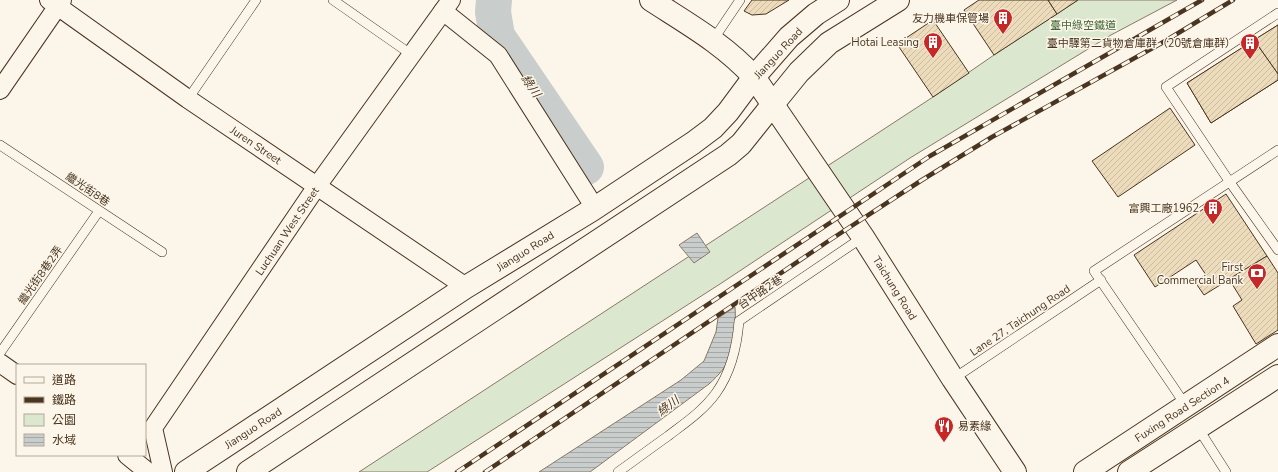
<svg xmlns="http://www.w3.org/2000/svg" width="1278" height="472" viewBox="0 0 1278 472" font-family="'Nunito Sans','Noto Sans TC',sans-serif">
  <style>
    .park { fill: #dce7d0; stroke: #887966 }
    .water { fill: url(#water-rules); stroke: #887966 }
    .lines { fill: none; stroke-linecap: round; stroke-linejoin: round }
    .river { stroke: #c9cecd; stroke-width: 36 }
    .building { fill: url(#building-hatch); stroke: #4a3520 }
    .service-casing { stroke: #4a3520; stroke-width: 10 }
    .minor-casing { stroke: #4a3520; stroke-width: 20 }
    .tertiary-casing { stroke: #4a3520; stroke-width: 24 }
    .secondary-casing { stroke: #4a3520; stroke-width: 24 }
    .service { stroke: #fbf6e9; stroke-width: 9 }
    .minor { stroke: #fbf6e9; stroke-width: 18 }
    .tertiary { stroke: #fbf6e9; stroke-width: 22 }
    .secondary { stroke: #fbf6e9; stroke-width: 22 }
    .rail-casing { stroke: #4a3520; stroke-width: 4.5 }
    .rail { stroke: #fbf6e9; stroke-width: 3; stroke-dasharray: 9; stroke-linecap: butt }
    .labels { text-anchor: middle; stroke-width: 3; stroke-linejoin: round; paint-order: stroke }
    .poi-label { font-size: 11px; fill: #4a3520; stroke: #fbf6e9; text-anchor: end }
    .park-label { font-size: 11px; fill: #436837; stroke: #fbf6e9 }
    .street-label { font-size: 11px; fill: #4a3520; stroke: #fbf6e9 }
    .water-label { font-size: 12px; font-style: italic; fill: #4a3520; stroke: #fbf6e9 }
  </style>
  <defs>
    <pattern id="water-rules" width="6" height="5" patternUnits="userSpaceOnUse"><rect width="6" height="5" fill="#c9cecd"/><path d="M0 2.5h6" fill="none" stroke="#a5a8a6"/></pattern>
    <pattern id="building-hatch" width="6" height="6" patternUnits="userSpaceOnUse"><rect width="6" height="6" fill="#ecdcbc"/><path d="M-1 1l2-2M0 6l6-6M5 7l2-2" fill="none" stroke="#ccbda1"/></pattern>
  </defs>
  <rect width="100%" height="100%" fill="#fbf6e9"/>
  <polygon class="park" points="1078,0 1177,0 1111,35 910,158 720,284 427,472 359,472 933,97 994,55"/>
  <g class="water">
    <polygon points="697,233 710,252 694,263 679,245"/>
    <path d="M735,307C736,319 735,342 731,354C728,365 718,376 709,384L590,472H539L681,380L704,361L716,332L718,318Z"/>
  </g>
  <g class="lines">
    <polyline class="river" points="494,0 493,12 497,36 586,167"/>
  </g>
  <g class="building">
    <polygon points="752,0 789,0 766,14 752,15 744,11"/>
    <polygon points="979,0 1048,0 1057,14 994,55 964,10"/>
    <polygon points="1048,0 1078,0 1057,14"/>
    <polygon points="933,20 969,73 933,97 897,44"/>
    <polygon points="1278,25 1278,80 1211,123 1187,83"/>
    <polygon points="1278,25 1278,74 1254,40"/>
    <polygon points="1254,40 1278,74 1278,80 1211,123 1187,83"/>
    <polygon points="1170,108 1195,145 1118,197 1092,161"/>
    <polygon points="1226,194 1267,256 1204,295 1195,282 1206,275 1196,260 1155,287 1134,255"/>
    <polygon points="1267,256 1278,273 1278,330 1256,344 1233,306 1242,300 1229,279"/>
  </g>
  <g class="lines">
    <defs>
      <g id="service">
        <polyline points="333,0 412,55"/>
        <polyline points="1278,13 1166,87 1229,181 1278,250"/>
        <polyline points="713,40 740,0"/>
        <polyline points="188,99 256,0"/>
        <polyline points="0,145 162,252"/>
        <polyline points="0,353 99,211"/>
        <polyline points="953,379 1101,280"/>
        <polyline points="1186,406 1172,385 1094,271 1278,150"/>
        <polyline points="1198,428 1226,472"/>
        <path d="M618,472C635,460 651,448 668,436C685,423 703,411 716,393C731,372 737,347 739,321L863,237"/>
      </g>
      <g id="minor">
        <polyline points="49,0 188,99 466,287"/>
        <polyline points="443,11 498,55 595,208"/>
        <polyline points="0,90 62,0"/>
        <polyline points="0,363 17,375"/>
        <polyline points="127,455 148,472"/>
        <polyline points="163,472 153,428 317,186 451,0"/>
      </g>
      <g id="tertiary">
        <polyline points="186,472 466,287 592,210 693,143 713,128 728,112 754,77"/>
        <polyline points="248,472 728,155 741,144 773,104"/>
      </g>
      <g id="secondary">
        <path d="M651,0C688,24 724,44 754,77L863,237L953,379L1015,472"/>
        <polyline points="754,77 789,37 816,14 838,0"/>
        <polyline points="773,104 799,72 829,43 898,0"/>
        <polyline points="1085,472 1278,345"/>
        <polyline points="1129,472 1278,376"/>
      </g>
    </defs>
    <use href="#service" class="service-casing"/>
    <use href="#minor" class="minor-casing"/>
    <use href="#tertiary" class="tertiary-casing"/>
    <use href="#secondary" class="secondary-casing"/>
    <use href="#service" class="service"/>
    <use href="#minor" class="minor"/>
    <use href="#tertiary" class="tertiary"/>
    <use href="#secondary" class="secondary"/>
    <defs>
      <g id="rail">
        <polyline points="457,472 930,156 1202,0"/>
        <polyline points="485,472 830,240 922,180 992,137 1160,44 1233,0"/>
      </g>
    </defs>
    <use href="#rail" class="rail-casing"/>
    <use href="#rail" class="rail"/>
  </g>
  <defs>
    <symbol id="building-pin" viewBox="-11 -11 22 30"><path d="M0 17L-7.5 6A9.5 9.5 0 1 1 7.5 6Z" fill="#c62828" stroke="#fbf6e9"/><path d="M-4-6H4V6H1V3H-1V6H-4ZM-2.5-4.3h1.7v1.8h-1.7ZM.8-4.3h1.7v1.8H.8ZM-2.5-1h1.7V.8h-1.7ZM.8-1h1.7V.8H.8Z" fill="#fff"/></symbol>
    <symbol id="bank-pin" viewBox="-11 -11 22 30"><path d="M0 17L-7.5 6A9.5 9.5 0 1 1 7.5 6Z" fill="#c62828" stroke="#fbf6e9"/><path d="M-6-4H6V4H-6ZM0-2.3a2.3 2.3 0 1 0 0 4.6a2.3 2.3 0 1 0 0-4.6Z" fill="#fff"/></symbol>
    <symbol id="restaurant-pin" viewBox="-11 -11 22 30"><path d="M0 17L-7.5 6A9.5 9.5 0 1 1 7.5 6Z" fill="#c62828" stroke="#fbf6e9"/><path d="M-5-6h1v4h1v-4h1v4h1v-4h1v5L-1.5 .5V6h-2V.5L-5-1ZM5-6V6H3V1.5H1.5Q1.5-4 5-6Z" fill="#fff"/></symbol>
  </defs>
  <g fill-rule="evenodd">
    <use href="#building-pin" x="992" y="7" width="22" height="30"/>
    <use href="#building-pin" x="922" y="31" width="22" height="30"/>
    <use href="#building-pin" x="1239" y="32" width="22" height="30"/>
    <use href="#building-pin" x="1202" y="197" width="22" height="30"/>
    <use href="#bank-pin" x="1246" y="262" width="22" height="30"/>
    <use href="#restaurant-pin" x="933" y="415" width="22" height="30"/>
  </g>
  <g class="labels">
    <g class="poi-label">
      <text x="989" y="22">友力機車保管場</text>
      <text x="919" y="46">Hotai Leasing</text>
      <text x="1236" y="47">臺中驛第二貨物倉庫群（20號倉庫群）</text>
      <text x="1199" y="212">富興工廠1962</text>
      <text x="1243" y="271">First<tspan x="1243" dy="13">Commercial Bank</tspan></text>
      <text x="958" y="430" text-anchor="start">易素緣</text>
    </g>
    <g class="park-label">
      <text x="1083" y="29">臺中綠空鐵道</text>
    </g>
    <g class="street-label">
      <text transform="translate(778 53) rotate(-47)" y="4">Jianguo Road</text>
      <text transform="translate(256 145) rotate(34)" y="4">Juren Street</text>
      <text transform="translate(88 189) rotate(34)" y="4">繼光街8巷</text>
      <text transform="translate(287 231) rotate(-56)" y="4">Luchuan West Street</text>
      <text transform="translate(525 251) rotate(-32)" y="4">Jianguo Road</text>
      <text transform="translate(40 275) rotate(-55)" y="4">繼光街8巷2弄</text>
      <text transform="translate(895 288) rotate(58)" y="4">Taichung Road</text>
      <text transform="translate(760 292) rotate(-34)" y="4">台中路2巷</text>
      <text transform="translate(1020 320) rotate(-34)" y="4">Lane 27, Taichung Road</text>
      <text transform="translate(1182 409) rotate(-33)" y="4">Fuxing Road Section 4</text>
      <text transform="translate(253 428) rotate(-33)" y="4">Jianguo Road</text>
    </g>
    <g class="water-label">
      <text transform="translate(531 86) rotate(56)" y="4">綠川</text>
      <text transform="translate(668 406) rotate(-38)" y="4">綠川</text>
    </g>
  </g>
  <rect x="16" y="364" width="130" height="92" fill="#fbf6e9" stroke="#b4a999"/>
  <rect x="24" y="377" width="20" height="6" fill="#fbf6e9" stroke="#b4a999"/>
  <text x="52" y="384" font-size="12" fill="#4a3520">道路</text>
  <rect x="24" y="397" width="20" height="6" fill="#4a3520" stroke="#b4a999"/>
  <text x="52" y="404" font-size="12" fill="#4a3520">鐵路</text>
  <rect x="24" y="414" width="20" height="12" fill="#dce7d0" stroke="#b4a999"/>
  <text x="52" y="424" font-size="12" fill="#4a3520">公園</text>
  <rect x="24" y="434" width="20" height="12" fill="url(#water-rules)" stroke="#b4a999"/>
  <text x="52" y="444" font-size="12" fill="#4a3520">水域</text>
</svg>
